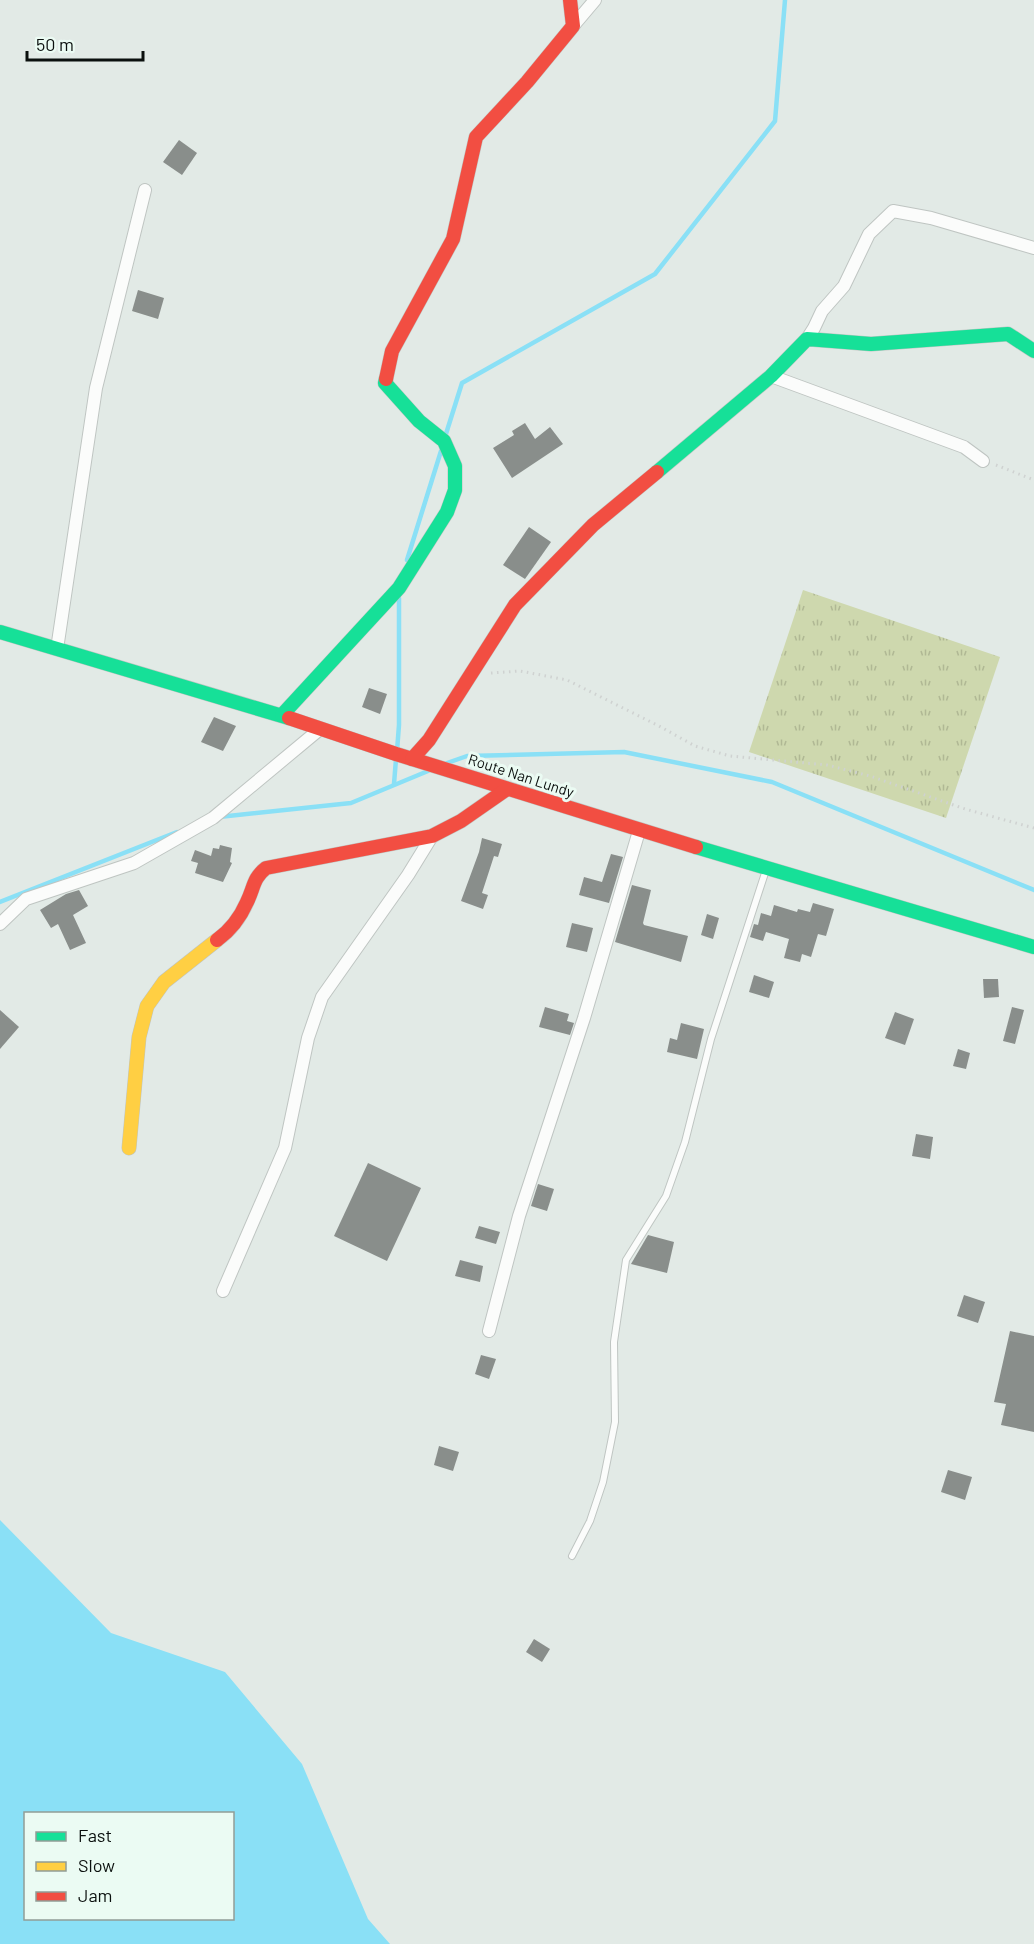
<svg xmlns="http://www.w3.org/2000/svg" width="1034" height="1944" viewBox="0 0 1034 1944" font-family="Barlow,sans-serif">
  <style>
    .park { fill: url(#park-tufts) }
    .water { fill: #8ae0f6; fill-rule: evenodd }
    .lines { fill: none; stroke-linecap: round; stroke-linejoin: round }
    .stream { stroke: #8ae0f6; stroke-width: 4.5 }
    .building { fill: #898e8b }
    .lane-casing { stroke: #bfc5c2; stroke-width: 8 }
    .street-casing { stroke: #bfc5c2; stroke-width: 14 }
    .fast-casing { stroke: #bfc5c2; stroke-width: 15 }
    .slow-casing { stroke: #bfc5c2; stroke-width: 15 }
    .jam-casing { stroke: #bfc5c2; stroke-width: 15 }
    .path { stroke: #cfd2d1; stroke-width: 3; stroke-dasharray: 1.5 4.5; stroke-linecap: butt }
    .lane { stroke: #fbfcfb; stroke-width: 6 }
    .street { stroke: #fbfcfb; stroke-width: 12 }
    .fast { stroke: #16e098; stroke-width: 14 }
    .slow { stroke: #ffcf43; stroke-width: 14 }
    .jam { stroke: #f24e42; stroke-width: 14 }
    .labels { text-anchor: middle; stroke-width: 6; stroke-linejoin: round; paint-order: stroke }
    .street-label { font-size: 15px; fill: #0b100e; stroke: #ebfbf3 }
  </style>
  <defs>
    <pattern id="park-tufts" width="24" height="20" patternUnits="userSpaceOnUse" patternTransform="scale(1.5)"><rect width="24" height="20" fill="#ced8ae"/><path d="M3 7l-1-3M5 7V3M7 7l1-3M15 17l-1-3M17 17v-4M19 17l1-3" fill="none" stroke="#b0b894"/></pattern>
  </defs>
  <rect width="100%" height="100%" fill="#e2eae6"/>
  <polygon class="park" points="803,590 1000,657 946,818 749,752"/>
  <path class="water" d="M0,1520L111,1633L225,1672L302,1764L368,1919L390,1944H0ZM26,1814H232V1918H26Z"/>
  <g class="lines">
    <g class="stream">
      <polyline points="445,437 462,383 655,274 775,121 785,0"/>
      <polyline points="407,560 441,451"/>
      <polyline points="397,751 399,725 399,598"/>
      <polyline points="447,763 467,756 624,752 772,782 1034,890"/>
      <polyline points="394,784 396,759"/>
      <polyline points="219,817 351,803 428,771"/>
      <polyline points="0,902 177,832"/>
    </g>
  </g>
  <g class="building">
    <polygon points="179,140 197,153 182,175 163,162"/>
    <polygon points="138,290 164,298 158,319 132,311"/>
    <polygon points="525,423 535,439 550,427 563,444 512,478 493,448 514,435 512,431"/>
    <polygon points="529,527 551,542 525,579 503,565"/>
    <polygon points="369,688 387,694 380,714 362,707"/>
    <polygon points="214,717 236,726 223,751 201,742"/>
    <polygon points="482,838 502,844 498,857 494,856 482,893 488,895 483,909 461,901 479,852"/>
    <polygon points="220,845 232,848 230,862 232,863 223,882 195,873 198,863 191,861 195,850 211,856 213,848 219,849"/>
    <polygon points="611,854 623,857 609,903 579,895 584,877 602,882"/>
    <polygon points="632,885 651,890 643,923 644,925 688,936 681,962 615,942"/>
    <polygon points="79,890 88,906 73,915 86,943 70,950 58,924 51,928 40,910 66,894"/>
    <polygon points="813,903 834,909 826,936 818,934 811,957 802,954 800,962 784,958 789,939 766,932 763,941 750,937 754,924 758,925 761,913 771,916 774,905 797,912 798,909 810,912"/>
    <polygon points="707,914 719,918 713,939 701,935"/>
    <polygon points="572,923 593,928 587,952 566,947"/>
    <polygon points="754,975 774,982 769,998 749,992"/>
    <polygon points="983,979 998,979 999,997 984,998"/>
    <polygon points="545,1007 569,1014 567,1021 574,1023 570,1035 539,1027"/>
    <polygon points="1012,1007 1024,1010 1015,1044 1003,1041"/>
    <polygon points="0,1010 19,1027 0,1049"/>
    <polygon points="895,1012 914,1019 905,1045 885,1038"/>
    <polygon points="681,1023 704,1029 697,1059 667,1052 670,1038 677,1040"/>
    <polygon points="958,1049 970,1053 966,1069 953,1066"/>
    <polygon points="916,1134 933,1137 930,1159 912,1156"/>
    <polygon points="368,1163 421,1188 387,1261 334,1236"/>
    <polygon points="538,1184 554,1189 547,1211 531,1206"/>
    <polygon points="479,1226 500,1232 496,1244 475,1238"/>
    <polygon points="648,1235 674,1242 667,1273 631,1264"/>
    <polygon points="460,1260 483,1266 480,1282 455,1276"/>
    <polygon points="964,1295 985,1302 978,1323 957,1316"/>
    <polygon points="1010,1331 1034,1336 1034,1432 1001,1425 1006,1404 994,1402"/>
    <polygon points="481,1355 496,1359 489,1379 475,1374"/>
    <polygon points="439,1446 459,1452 453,1471 434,1465"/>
    <polygon points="948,1470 972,1477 965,1500 941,1492"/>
    <polygon points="534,1639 550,1649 542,1662 526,1652"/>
  </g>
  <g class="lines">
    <defs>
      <polyline id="lane" points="572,1556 590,1521 603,1482 615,1422 614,1342 626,1260 666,1196 685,1142 711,1039 766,870"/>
      <g id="street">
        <polyline points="573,26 595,0"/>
        <polyline points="807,339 814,328 822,311 844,286 869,234 893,211 931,218 1034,248"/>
        <polyline points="771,376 964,447 983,461"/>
        <polyline points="57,649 96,388 145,190"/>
        <polyline points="0,924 26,899 134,863 213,818 320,729"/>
        <polyline points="223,1291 285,1148 308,1038 322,997 408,875 432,836"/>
        <polyline points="489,1331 519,1216 584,1018 639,831"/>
      </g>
      <g id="fast">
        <polyline points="657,472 771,376 807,339 871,344 1008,334 1034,351"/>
        <polyline points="0,632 289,718"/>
        <polyline points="282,715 399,588 447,512 455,490 455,466 444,441 419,421 385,383 386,379"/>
        <polyline points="696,847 1034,947"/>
      </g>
      <polyline id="slow" points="129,1148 139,1037 147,1006 164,982 217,940"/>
      <g id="jam">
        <polyline points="386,379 392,351 453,239 476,137 527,82 573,26 570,0"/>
        <polyline points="289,718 396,754 696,847"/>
        <polyline points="412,759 429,740 515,605 593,525 657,472"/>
        <path d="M217,940C231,930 240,918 247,902C254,888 253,878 266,868L432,836L461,821L507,789"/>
      </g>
    </defs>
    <use href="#lane" class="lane-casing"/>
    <use href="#street" class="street-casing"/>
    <use href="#fast" class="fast-casing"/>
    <use href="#slow" class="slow-casing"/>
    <use href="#jam" class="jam-casing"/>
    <g class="path">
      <polyline points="996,465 1034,480"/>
      <polyline points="491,673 520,671 567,680 659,726 695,746 730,756 827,765 870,776 965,809 1034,828"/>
    </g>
    <use href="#lane" class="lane"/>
    <use href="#street" class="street"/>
    <use href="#fast" class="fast"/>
    <use href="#slow" class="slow"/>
    <use href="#jam" class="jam"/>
  </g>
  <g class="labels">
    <g class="street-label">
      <text transform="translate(521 776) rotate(18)" y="5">Route Nan Lundy</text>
    </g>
  </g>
  <rect x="24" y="1812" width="210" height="108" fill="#ebfbf3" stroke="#919d97" stroke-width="1.5"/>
  <rect x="36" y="1832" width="30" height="9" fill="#16e098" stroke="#919d97" stroke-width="1.5"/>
  <text x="78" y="1842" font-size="18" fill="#0b100e">Fast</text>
  <rect x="36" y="1862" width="30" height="9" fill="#ffcf43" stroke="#919d97" stroke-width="1.5"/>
  <text x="78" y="1872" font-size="18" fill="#0b100e">Slow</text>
  <rect x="36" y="1892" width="30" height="9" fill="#f24e42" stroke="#919d97" stroke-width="1.5"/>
  <text x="78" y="1902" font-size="18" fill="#0b100e">Jam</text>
  <path d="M27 51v9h116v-9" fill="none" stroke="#0b100e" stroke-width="3"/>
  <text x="36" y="51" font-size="18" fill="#0b100e" stroke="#ebfbf3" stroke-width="4.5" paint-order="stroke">50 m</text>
</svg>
